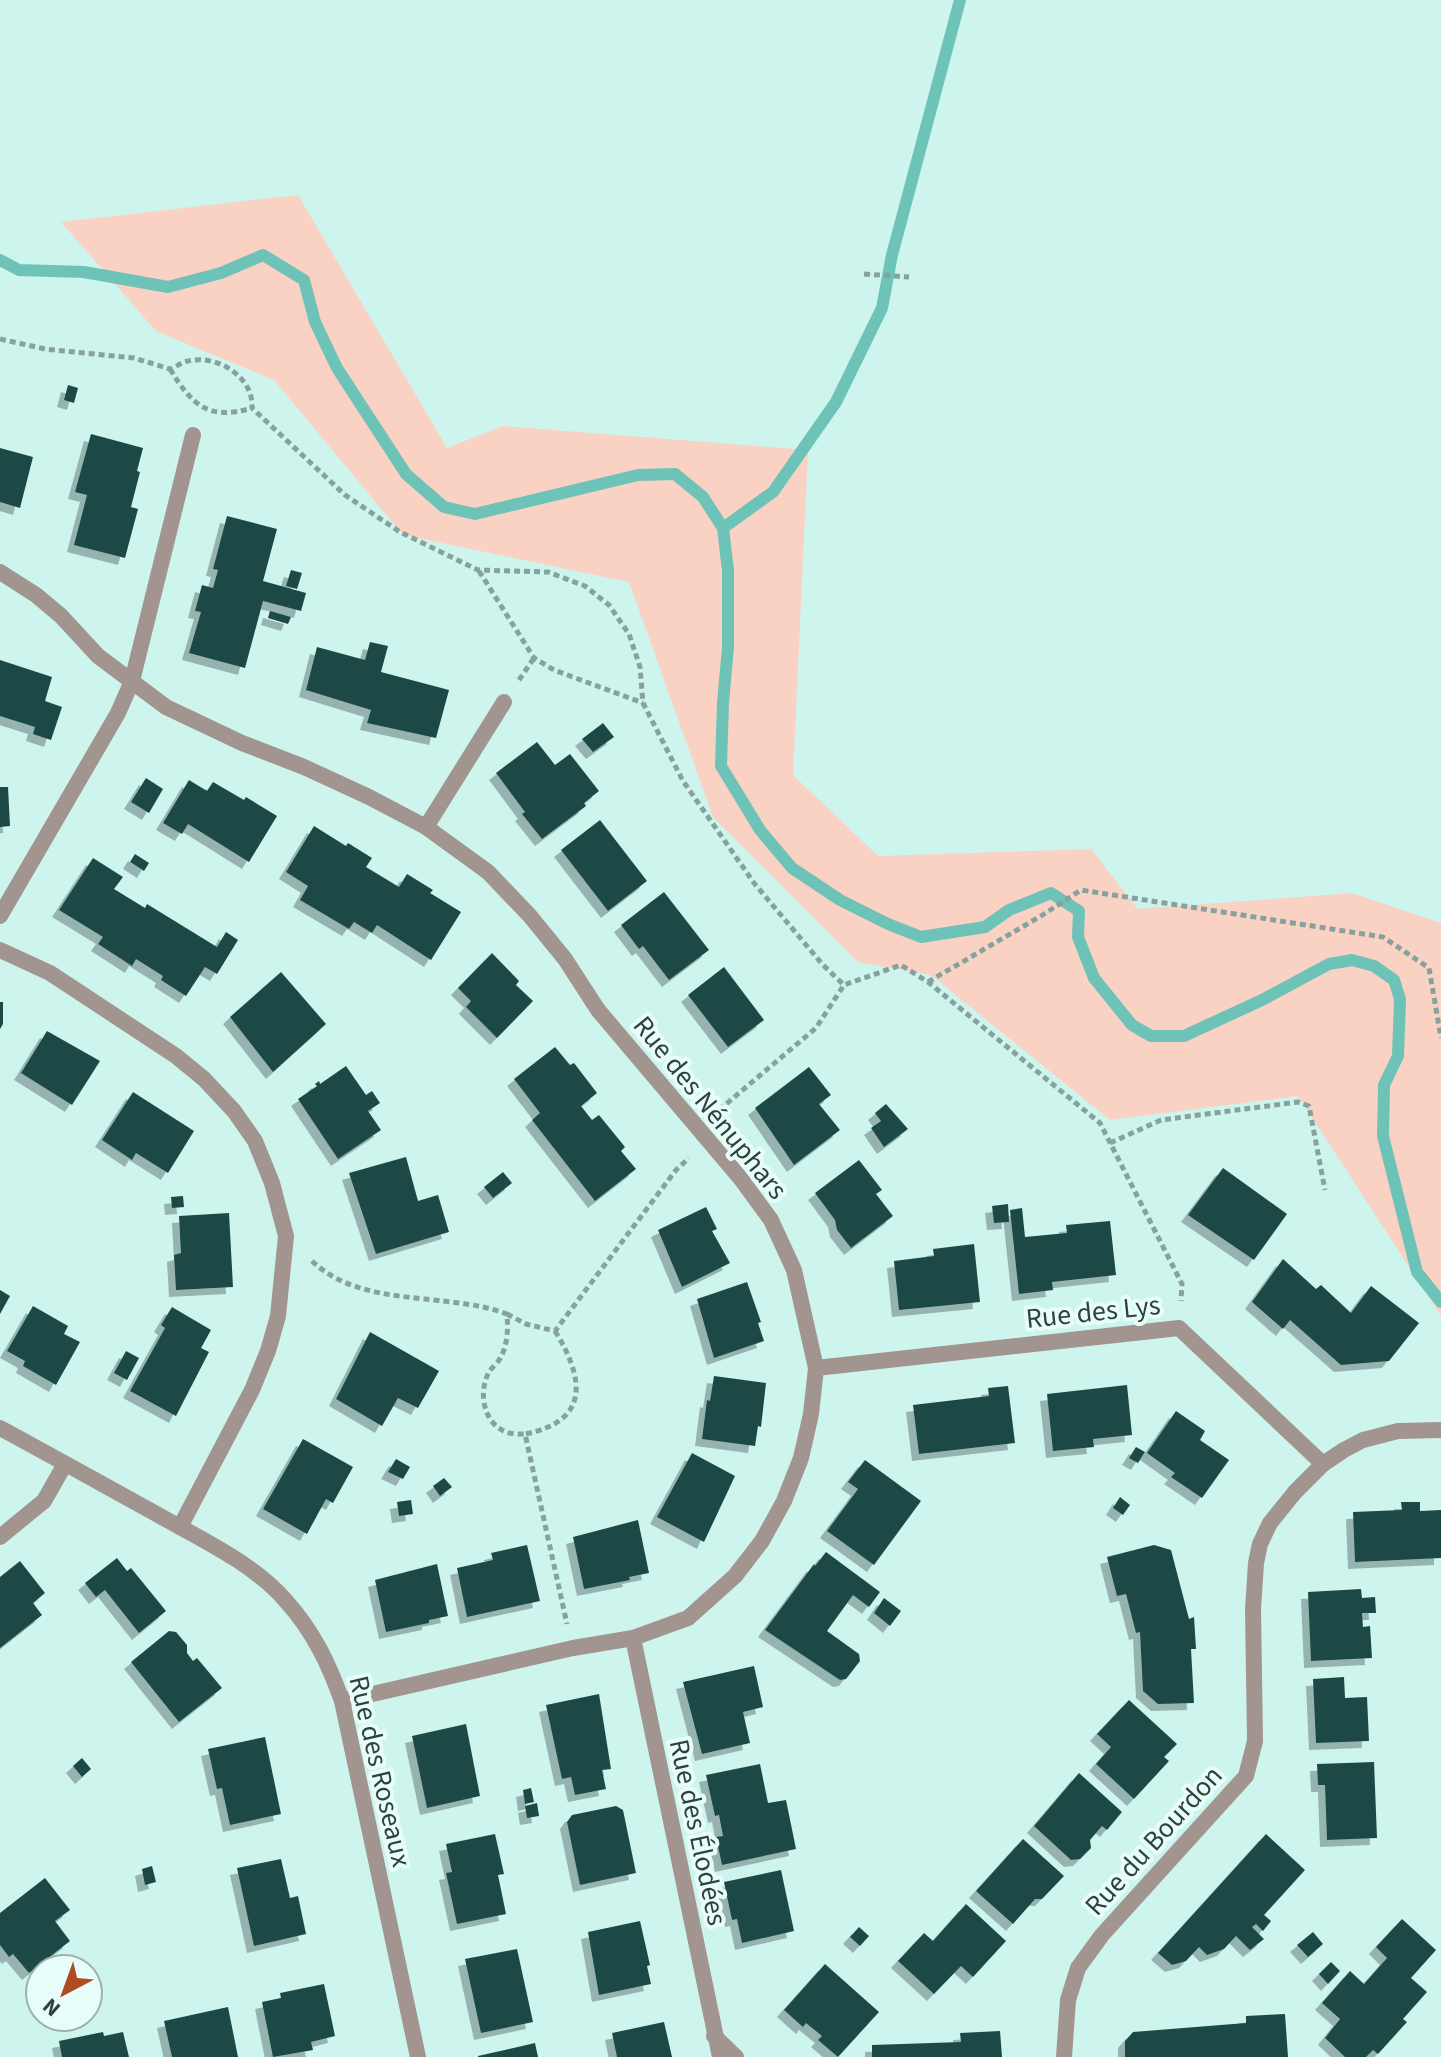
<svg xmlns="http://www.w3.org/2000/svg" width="1441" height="2057" viewBox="0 0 1441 2057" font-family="'Source Sans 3',sans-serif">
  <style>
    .green { fill: #fad2c4 }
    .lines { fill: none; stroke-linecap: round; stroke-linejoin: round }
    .stream { stroke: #6dc3b7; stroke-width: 12 }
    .building { fill: #1c4a45; filter: url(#shadow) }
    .path { stroke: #87a29e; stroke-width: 5; stroke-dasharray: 6 4; stroke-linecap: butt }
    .minor { stroke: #a2948f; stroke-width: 16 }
    .labels { text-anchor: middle; stroke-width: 8; stroke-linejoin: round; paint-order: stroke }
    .street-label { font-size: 28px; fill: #31403d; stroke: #e7fdfa }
  </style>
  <defs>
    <filter id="shadow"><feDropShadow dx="-7" dy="7" stdDeviation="0" flood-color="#0004"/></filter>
  </defs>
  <rect width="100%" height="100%" fill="#cef4ee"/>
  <polygon class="green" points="298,195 447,448 503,426 808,450 793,775 878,856 1091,849 1138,909 1352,893 1441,923 1441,1316 1298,1096 1110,1120 931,975 858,962 713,817 629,582 403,535 274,380 156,331 61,222"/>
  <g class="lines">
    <g class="stream">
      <polyline points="0,260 19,270 84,272 168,287 221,273 263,255 304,280 315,322 337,368 406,474 444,507 475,514 638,475 675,474 703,497 723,528 728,571 728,647 723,703 721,766 760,830 792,868 840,900 888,924 921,937 985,927 1009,910 1051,893 1079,911 1078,937 1094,978 1132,1025 1151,1036 1184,1036 1262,1000 1329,964 1352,960 1374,966 1394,980 1400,999 1398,1056 1384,1085 1383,1136 1417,1272 1441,1302"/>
      <polyline points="723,528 773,492 836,402 882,308 892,255 960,0"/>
    </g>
  </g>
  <g class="building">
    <polygon points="68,385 78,388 74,403 64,400"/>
    <polygon points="91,434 143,448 137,471 140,472 131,507 138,509 125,558 74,545 87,495 75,492"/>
    <polygon points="0,448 33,457 20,508 0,502"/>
    <polygon points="227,516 277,529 263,581 306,593 301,611 263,601 245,668 189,653 201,612 195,611 202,585 213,588 218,570 213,569"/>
    <polygon points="291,570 302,573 297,589 286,586"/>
    <polygon points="270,611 291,617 288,624 268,618"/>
    <polygon points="370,642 388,646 381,672 449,690 436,738 367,723 371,710 306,690 317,647 365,660"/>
    <polygon points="0,660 52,677 45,701 62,707 51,740 33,734 35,727 0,716"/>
    <polygon points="603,723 614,737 593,752 582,739"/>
    <polygon points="537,742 555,765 570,754 599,791 584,803 586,806 542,839 522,814 525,812 496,773"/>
    <polygon points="146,778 163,789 149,813 131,802"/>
    <polygon points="189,780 207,791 213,782 244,800 246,797 277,816 249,862 188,824 182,834 163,823"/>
    <polygon points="0,787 8,787 10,826 0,827"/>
    <polygon points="600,820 647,881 608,911 561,850"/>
    <polygon points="314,826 346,846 348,843 372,858 366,867 399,887 407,874 433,890 430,893 461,912 431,960 377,925 372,933 354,922 349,929 300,900 308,886 286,872"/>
    <polygon points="135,854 149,863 144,871 130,862"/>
    <polygon points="93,858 123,877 114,889 145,908 147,904 217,947 226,932 238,940 217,974 205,967 186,996 161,980 163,976 136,959 132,966 98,944 103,937 59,910"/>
    <polygon points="664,892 709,950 669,980 643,946 639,949 621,925"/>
    <polygon points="492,953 519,981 516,985 533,1001 497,1038 466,1007 471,1001 458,988"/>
    <polygon points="724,967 764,1020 728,1047 688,995"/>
    <polygon points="281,972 326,1024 273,1072 230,1017"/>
    <polygon points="0,1002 3,1002 3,1024 0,1029"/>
    <polygon points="47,1031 100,1061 72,1105 21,1073"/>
    <polygon points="555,1047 570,1065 574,1063 597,1093 581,1106 592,1120 599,1115 625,1147 621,1151 636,1169 595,1201 532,1120 540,1113 514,1079"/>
    <polygon points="346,1066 366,1095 372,1091 380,1103 368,1111 381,1130 338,1159 298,1099 317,1086 315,1084 319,1081 320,1084"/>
    <polygon points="809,1067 831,1095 819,1104 840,1130 794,1165 755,1108"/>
    <polygon points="133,1092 194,1131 168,1173 136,1153 132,1160 102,1140"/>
    <polygon points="886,1104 908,1129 884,1147 871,1128 881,1121 875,1113"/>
    <polygon points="406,1157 418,1201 438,1195 449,1232 376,1254 349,1173"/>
    <polygon points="859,1160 882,1190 876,1194 893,1216 851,1248 837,1230 835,1220 815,1193"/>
    <polygon points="1223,1168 1287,1214 1254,1260 1188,1215"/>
    <polygon points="503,1172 512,1183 493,1198 484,1187"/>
    <polygon points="183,1196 184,1207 172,1208 171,1197"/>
    <polygon points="1008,1204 1009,1222 994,1223 992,1206"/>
    <polygon points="706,1207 717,1229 712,1231 730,1263 682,1287 658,1230"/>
    <polygon points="1022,1208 1025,1237 1067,1233 1066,1225 1110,1221 1116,1275 1052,1282 1053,1290 1019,1294 1010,1210"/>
    <polygon points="229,1213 233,1287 176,1290 174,1255 181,1253 179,1216"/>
    <polygon points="974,1244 980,1302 899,1310 894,1261 934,1256 933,1249"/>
    <polygon points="1283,1259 1316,1289 1321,1285 1351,1313 1371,1286 1419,1323 1389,1361 1341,1365 1290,1320 1283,1329 1252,1302"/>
    <polygon points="747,1282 761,1322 758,1323 764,1341 714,1358 697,1299"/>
    <polygon points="0,1290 10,1296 0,1314"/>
    <polygon points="33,1306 68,1326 64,1334 80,1342 56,1385 23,1366 25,1361 7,1351"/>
    <polygon points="172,1307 211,1330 201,1348 209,1352 176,1416 130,1391 165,1328 161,1325"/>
    <polygon points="370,1332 439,1371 418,1408 398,1398 382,1426 336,1399"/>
    <polygon points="126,1351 139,1358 127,1380 114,1373"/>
    <polygon points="714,1376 766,1383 761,1427 758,1426 755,1446 702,1439 707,1400 710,1401"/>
    <polygon points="1127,1385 1132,1435 1093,1439 1094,1447 1053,1451 1047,1394"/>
    <polygon points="1008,1386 1015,1443 919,1454 913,1405 989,1396 988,1388"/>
    <polygon points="1176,1411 1205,1431 1200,1440 1229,1460 1202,1498 1171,1477 1175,1473 1147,1453"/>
    <polygon points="303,1439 353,1467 333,1503 326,1499 307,1534 263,1509"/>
    <polygon points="1136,1447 1145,1452 1138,1463 1129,1458"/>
    <polygon points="692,1453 735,1476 704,1542 657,1517"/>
    <polygon points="396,1459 410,1467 403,1479 388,1472"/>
    <polygon points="865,1460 921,1501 874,1565 827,1531 858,1489 848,1482"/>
    <polygon points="444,1478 452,1487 440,1496 433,1486"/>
    <polygon points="1120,1497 1130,1505 1123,1515 1113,1508"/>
    <polygon points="411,1500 413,1514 399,1516 397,1502"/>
    <polygon points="1401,1502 1420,1502 1420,1511 1441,1510 1441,1558 1355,1562 1353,1512 1402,1510"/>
    <polygon points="638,1520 649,1573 629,1577 630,1580 584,1589 573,1537"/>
    <polygon points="527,1545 540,1601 467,1617 457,1568 493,1560 491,1553"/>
    <polygon points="1154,1545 1171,1550 1189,1619 1194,1617 1196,1649 1191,1649 1194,1703 1158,1704 1143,1691 1140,1632 1136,1633 1126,1594 1117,1596 1107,1557"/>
    <polygon points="826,1552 880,1592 869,1607 853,1595 827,1631 859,1654 860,1661 846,1679 840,1680 765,1630 814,1564 815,1566"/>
    <polygon points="117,1558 127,1571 131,1568 166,1611 139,1633 105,1590 96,1597 85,1583"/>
    <polygon points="20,1561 45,1593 33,1603 42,1615 0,1648 0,1577"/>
    <polygon points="437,1564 448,1616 429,1620 429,1623 386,1632 375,1580"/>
    <polygon points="1361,1589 1362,1598 1375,1597 1376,1613 1362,1613 1363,1627 1370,1626 1372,1658 1311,1661 1308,1592"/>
    <polygon points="884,1598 901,1611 890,1626 874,1613"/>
    <polygon points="169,1631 176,1632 187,1645 187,1653 193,1661 197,1658 222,1688 179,1722 131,1662"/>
    <polygon points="754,1666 763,1707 743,1712 750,1743 702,1754 683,1682"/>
    <polygon points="1344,1677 1345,1698 1367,1697 1369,1741 1316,1743 1313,1679"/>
    <polygon points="599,1694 611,1769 602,1770 606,1789 575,1795 571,1777 562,1779 546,1705"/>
    <polygon points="1129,1700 1177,1744 1164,1757 1169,1761 1134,1799 1096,1764 1111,1747 1097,1734"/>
    <polygon points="466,1724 480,1796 427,1808 412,1736"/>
    <polygon points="265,1737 281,1814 230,1825 222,1788 217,1789 208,1749"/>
    <polygon points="82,1758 91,1769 82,1777 73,1766"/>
    <polygon points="1374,1762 1377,1838 1327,1840 1325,1785 1318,1785 1317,1764"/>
    <polygon points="760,1764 768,1803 786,1800 796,1849 722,1865 716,1837 723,1836 719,1815 715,1816 706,1775"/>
    <polygon points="1079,1773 1122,1812 1107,1830 1102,1826 1090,1840 1091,1848 1080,1859 1071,1860 1034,1826"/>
    <polygon points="531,1788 534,1802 525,1804 523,1790"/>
    <polygon points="537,1803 539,1816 527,1818 525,1806"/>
    <polygon points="616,1806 623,1810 636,1873 580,1885 567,1822 572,1815"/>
    <polygon points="495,1834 504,1874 498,1875 506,1914 457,1924 446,1873 452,1872 446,1844"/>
    <polygon points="1266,1834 1305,1870 1264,1915 1271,1921 1263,1931 1256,1924 1252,1927 1264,1939 1250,1950 1236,1936 1224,1949 1207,1955 1199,1947 1186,1961 1172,1965 1158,1953"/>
    <polygon points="1023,1839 1064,1876 1042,1899 1035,1899 1013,1924 976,1891"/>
    <polygon points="281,1859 290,1898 298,1896 306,1934 254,1946 237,1868"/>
    <polygon points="152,1866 156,1882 145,1885 142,1869"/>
    <polygon points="781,1870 794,1931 742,1943 737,1919 732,1920 724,1882"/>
    <polygon points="45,1878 70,1910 55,1921 70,1941 29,1973 13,1954 9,1957 0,1945 0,1913"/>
    <polygon points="966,1904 1006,1941 973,1977 961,1966 934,1994 898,1961 924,1933 933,1941"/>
    <polygon points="1402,1919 1436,1950 1411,1978 1427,1992 1403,2019 1407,2022 1378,2054 1373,2050 1366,2057 1345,2057 1325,2038 1340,2019 1322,2003 1350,1971 1364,1984 1387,1958 1376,1947"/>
    <polygon points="640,1921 650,1965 647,1966 651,1984 599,1995 588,1932"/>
    <polygon points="859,1927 869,1936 860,1946 850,1937"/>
    <polygon points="1313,1932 1323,1944 1308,1957 1297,1945"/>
    <polygon points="517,1949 533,2022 481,2033 465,1959"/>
    <polygon points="1331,1962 1340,1971 1328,1984 1319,1974"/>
    <polygon points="825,1964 879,2012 838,2057 818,2040 822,2036 806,2023 803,2027 784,2010"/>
    <polygon points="324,1984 335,2036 311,2042 313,2050 273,2057 262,2002 281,1998 280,1993"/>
    <polygon points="228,2007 238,2057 172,2057 164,2021"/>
    <polygon points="1285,2014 1288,2057 1125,2057 1125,2041 1133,2032 1246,2023 1246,2016"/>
    <polygon points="664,2022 672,2057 617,2057 612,2033"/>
    <polygon points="1000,2031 1002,2057 872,2057 872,2045 961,2042 960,2033"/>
    <polygon points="103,2032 104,2036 123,2032 129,2057 62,2057 59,2041"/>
    <polygon points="535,2043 538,2057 478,2057 478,2056"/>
  </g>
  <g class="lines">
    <g class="path">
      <polyline points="864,274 909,277"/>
      <path d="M0,339L45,349L134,358L170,369C176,367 182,362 188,361C217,354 254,377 252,408L345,495L400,532L478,570L548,572L585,586L609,605L629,634L640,667L643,703L683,781L754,883L823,965L844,985L901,965L928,982L1100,1123L1182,1284L1181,1301"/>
      <path d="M170,369C192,405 208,421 252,408"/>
      <polyline points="479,571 534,658 554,670 643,703"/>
      <polyline points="519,680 534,658"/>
      <polyline points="928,982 1041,916 1081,890 1383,937 1429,968 1441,1038"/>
      <polyline points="719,1110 816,1028 844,985"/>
      <polyline points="1110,1143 1161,1120 1298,1102 1309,1106 1325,1190"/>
      <path d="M312,1261C362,1309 446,1291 507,1314C508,1328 508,1343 501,1357C498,1363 492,1367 489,1372C478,1392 483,1423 506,1432C511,1434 519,1434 525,1434"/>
      <polyline points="507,1314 526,1324 555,1331 676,1170 689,1158"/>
      <path d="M555,1331C584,1378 591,1421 525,1434L567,1624"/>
    </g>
    <g class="minor">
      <polyline points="0,572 36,595 61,616 98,656 166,707 242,743 304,767 369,797 426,827 488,872 530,916 565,959 598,1010 741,1179 771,1220 794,1270 816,1368 811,1414 801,1458 784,1501 762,1541 735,1576 688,1618 633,1638 573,1648 342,1701"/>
      <polyline points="426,827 504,702"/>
      <polyline points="0,916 118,713 132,681 193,435"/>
      <polyline points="0,950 50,973 176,1056 204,1079 234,1111 255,1141 272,1183 286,1236 278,1316 268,1351 252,1390 180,1527"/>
      <polyline points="816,1368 1179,1328 1323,1464"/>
      <path d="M0,1428C54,1457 107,1487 160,1516C203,1540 254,1564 286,1601C313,1631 329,1664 342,1701L418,2057"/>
      <polyline points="0,1537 44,1501 65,1464"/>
      <polyline points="633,1638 720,2057"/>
      <polyline points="714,2036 736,2057"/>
      <polyline points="1064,2057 1068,2000 1078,1968 1102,1935 1246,1776 1255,1741 1253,1609 1256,1563 1260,1544 1270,1523 1295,1492 1323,1464 1344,1450 1363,1440 1398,1431 1441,1430"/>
    </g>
  </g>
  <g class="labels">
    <g class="street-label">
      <text transform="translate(711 1107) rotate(51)" y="10">Rue des Nénuphars</text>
      <text transform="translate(1093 1311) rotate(-6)" y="10">Rue des Lys</text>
      <text transform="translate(381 1771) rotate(77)" y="10">Rue des Roseaux</text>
      <text transform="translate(699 1832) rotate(78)" y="10">Rue des Élodées</text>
      <text transform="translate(1153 1840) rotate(-48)" y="10">Rue du Bourdon</text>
    </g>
  </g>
  <g transform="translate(64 1993) rotate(221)"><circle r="38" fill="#e7fdfa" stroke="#9eb1ae" stroke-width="2"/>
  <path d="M0-6L14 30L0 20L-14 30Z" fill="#b04a20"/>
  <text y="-12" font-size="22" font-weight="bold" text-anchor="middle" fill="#31403d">N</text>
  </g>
</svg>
